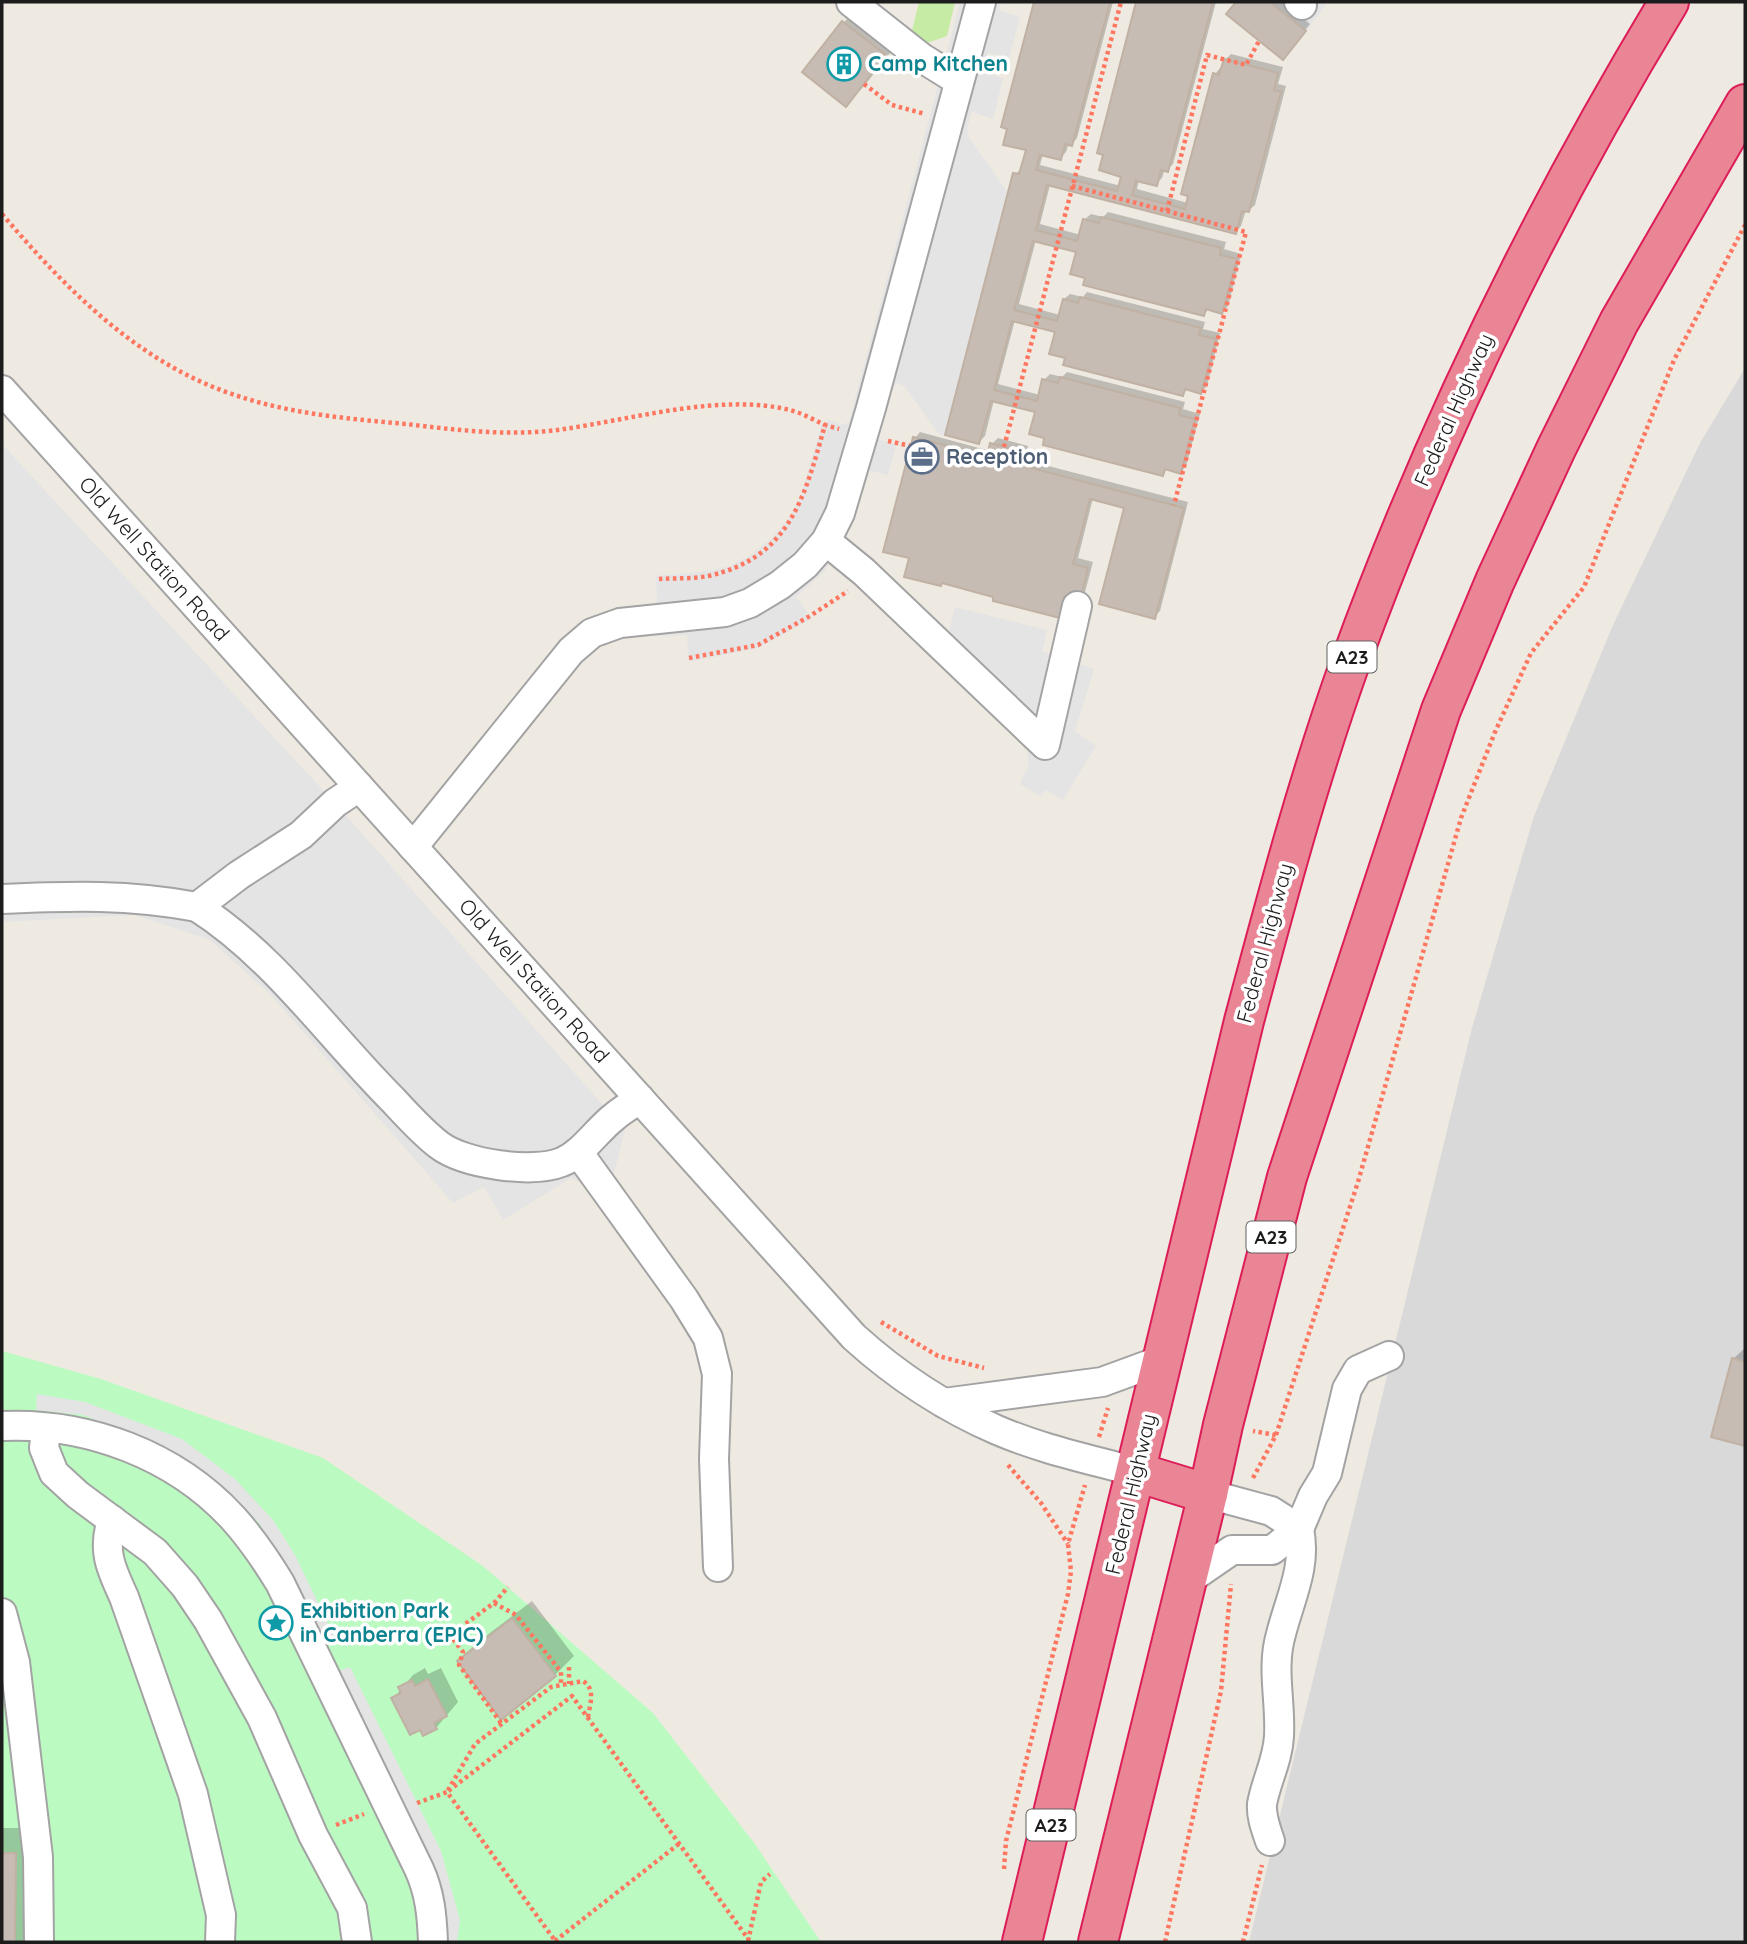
<svg xmlns="http://www.w3.org/2000/svg" width="1747" height="1944" viewBox="0 0 1747 1944" font-family="Quicksand,sans-serif">
  <style>
    .residential { fill: #dad9d9 }
    .grass { fill: #c5eba4 }
    .park { fill: #bbfbc2 }
    .parking { fill: #e4e4e4 }
    .shadow { fill: #0003 }
    .building { fill: #c6bcb4; stroke: #c0b1a3; stroke-width: 2 }
    .lines { fill: none; stroke-linecap: round; stroke-linejoin: round }
    .minor-casing { stroke: #a3a3a3; stroke-width: 32 }
    .highway-casing { stroke: #dd1d58; stroke-width: 42 }
    .path { stroke: #ff7661; stroke-width: 4.5; stroke-dasharray: 3.5 3.5; stroke-linecap: butt }
    .minor { stroke: #fff; stroke-width: 28 }
    .highway { stroke: #e98594; stroke-width: 38 }
    .labels { text-anchor: middle; stroke-width: 7; stroke-linejoin: round; paint-order: stroke }
    .shield { fill: #fff; stroke: #606060; stroke-width: 2 }
    .shield-label { font-size: 19px; font-weight: bold; fill: #1c1c1c }
    .culture-label { font-size: 21px; font-weight: bold; fill: #0d838f; stroke: #fff; text-anchor: start }
    .street-label { font-size: 21px; fill: #1c1c1c; stroke: #fff }
    .service-label { font-size: 21px; font-weight: bold; fill: #4e5e75; stroke: #fff; text-anchor: start }
  </style>
  <rect width="100%" height="100%" fill="#eeeae1"/>
  <polygon class="residential" points="1745,368 1745,1942 1249,1942 1472,1028 1534,816 1613,625 1700,443"/>
  <polygon class="grass" points="919,2 955,2 947,36 927,43 911,35"/>
  <polygon class="park" points="2,1351 101,1379 323,1458 483,1566 653,1713 755,1844 821,1942 2,1942"/>
  <g class="parking">
    <polygon points="960,2 1001,2 999,11 1020,17 1009,58 988,53 983,72 1003,78 993,119 972,112 967,128 968,136 1008,193 945,435 939,434 904,386 898,383 894,386 878,439 896,445 888,475 867,470 852,526 824,572 796,597 812,619 758,648 689,662 687,635 658,636 656,576 709,571 730,566 750,555 771,539 790,517 801,496 822,423 830,420 843,425 849,422"/>
    <polygon points="1270,2 1322,2 1326,5 1306,31"/>
    <polygon points="2,444 335,803 625,1130 613,1177 594,1189 571,1178 503,1220 484,1187 453,1203 270,994 210,940 135,915 2,922"/>
    <polygon points="955,607 1047,630 1042,651 1094,669 1075,731 1096,746 1063,800 1046,790 1040,796 1020,784 1029,764 1027,749 1022,741 941,661"/>
    <polygon points="37,1394 85,1402 182,1439 235,1479 273,1520 295,1555 335,1638 325,1643 278,1552 259,1523 228,1491 176,1452 83,1415 36,1410"/>
    <polygon points="350,1667 441,1851 460,1920 457,1942 443,1942 429,1859 338,1671"/>
  </g>
  <g class="shadow">
    <polygon points="1035,2 1113,2 1077,138 1072,144 1069,143 1066,152 1060,158 1043,154 1040,165 1121,186 1123,175 1105,153 1099,151 1138,2 1216,2 1173,164 1167,170 1165,169 1162,178 1156,184 1139,180 1137,189 1188,203 1215,74 1220,68 1223,69 1225,60 1231,54 1283,67 1278,84 1286,86 1255,205 1249,210 1246,210 1241,226 1236,232 1050,185 1040,224 1081,235 1085,219 1091,214 1103,217 1108,212 1226,242 1224,249 1241,254 1228,306 1222,312 1209,309 1204,314 1087,276 1078,251 1036,240 1019,304 1060,315 1064,299 1070,294 1083,297 1087,292 1205,322 1203,329 1220,333 1207,386 1201,392 1188,388 1183,394 1067,356 1057,331 1015,320 998,384 1040,395 1044,380 1050,374 1062,377 1067,372 1185,402 1183,409 1200,414 1186,466 1181,472 1168,468 1162,474 1046,437 1037,410 994,400 985,436 979,442 1015,174 1023,168 1028,149 1010,127 1003,126"/>
    <polygon points="1238,2 1283,2 1310,24 1288,52 1228,14"/>
    <polygon points="863,3 904,35 865,85 846,104 804,72 844,22"/>
    <polygon points="920,432 990,451 992,444 998,438 1028,446 1025,460 1188,502 1160,611 1154,617 1126,506 1093,498 1078,558 1093,562 1084,596 995,595 912,557 915,438"/>
    <polygon points="1745,1348 1745,1444 1713,1436 1733,1359"/>
    <polygon points="532,1601 574,1656 555,1675 459,1662 478,1642"/>
    <polygon points="425,1668 428,1674 441,1668 458,1702 436,1728 393,1699 413,1675"/>
    <polygon points="2,1828 41,1828 39,1942 2,1942"/>
  </g>
  <g class="building">
    <polygon points="1034,2 1110,2 1072,146 1065,144 1061,160 1040,155 1036,170 1117,191 1121,177 1099,170 1103,155 1097,153 1136,2 1213,2 1168,172 1161,170 1157,186 1136,181 1132,195 1185,209 1188,196 1181,194 1213,73 1219,75 1224,59 1278,73 1274,90 1281,92 1249,212 1242,211 1236,234 1047,185 1036,230 1077,241 1083,219 1099,223 1101,217 1221,248 1220,255 1237,259 1222,314 1206,309 1204,316 1083,285 1085,278 1070,274 1076,252 1033,241 1014,310 1057,321 1063,299 1078,303 1080,297 1201,328 1199,335 1216,339 1201,394 1185,389 1183,396 1063,365 1065,358 1049,354 1055,332 1012,321 994,390 1037,401 1042,379 1058,383 1060,377 1180,408 1179,415 1195,419 1181,474 1165,469 1163,476 1043,445 1044,438 1029,434 1035,412 991,401 979,444 945,435 1013,173 1019,174 1026,150 1003,145 1007,129 1001,127"/>
    <polygon points="1236,2 1270,2 1306,31 1283,60 1226,14"/>
    <polygon points="842,21 886,55 846,107 802,72"/>
    <polygon points="913,437 987,456 990,443 1024,452 1020,465 1184,508 1155,619 1099,604 1124,508 1090,499 1073,564 1088,568 1079,604 1065,600 1060,618 993,601 993,597 942,583 941,586 904,577 909,558 883,552"/>
    <polygon points="1732,1358 1745,1362 1745,1446 1711,1437"/>
    <polygon points="512,1618 556,1676 501,1720 457,1661"/>
    <polygon points="428,1679 447,1716 434,1723 437,1729 423,1736 420,1730 410,1735 391,1698 401,1693 398,1687 412,1680 415,1686"/>
    <polygon points="2,1853 16,1853 15,1942 2,1942"/>
  </g>
  <g class="lines">
    <defs>
      <g id="minor">
        <polyline points="851,2 922,58 959,81"/>
        <polyline points="1299,2 1302,5"/>
        <path d="M2,390L854,1337C896,1375 944,1407 997,1430C1041,1449 1089,1459 1136,1472"/>
        <polyline points="826,541 864,572 1045,745 1077,606"/>
        <polyline points="413,847 571,651 592,633 620,623 725,612 750,603 780,585 805,565 826,541 840,513 871,408 981,2"/>
        <path d="M2,899C71,896 128,894 197,907L239,875L301,835L335,803L359,787"/>
        <path d="M197,907C275,957 328,1035 393,1100C407,1115 422,1132 439,1145C464,1164 532,1174 562,1162C583,1153 596,1131 614,1117C622,1110 631,1105 640,1099"/>
        <polyline points="578,1152 684,1299 708,1338 717,1374 714,1459 718,1567"/>
        <polyline points="944,1403 1102,1382 1162,1360"/>
        <path d="M2,1426C87,1422 175,1455 233,1518C251,1538 266,1560 280,1583L419,1869C430,1893 432,1916 433,1942"/>
        <polyline points="46,1428 44,1448 54,1473 78,1495 155,1552 185,1586 208,1620 262,1718 313,1835 352,1908 357,1942"/>
        <path d="M1208,1494L1271,1511L1299,1529C1307,1567 1290,1598 1281,1634C1271,1668 1281,1701 1279,1736C1278,1760 1266,1781 1262,1804C1261,1817 1266,1829 1270,1841"/>
        <path d="M112,1520C102,1551 111,1569 124,1597L193,1794L221,1915L220,1942"/>
        <polyline points="1187,1581 1232,1550 1272,1550 1299,1529 1313,1496 1327,1473 1347,1389 1358,1370 1389,1356"/>
        <polyline points="2,1613 15,1662 38,1857 39,1942"/>
      </g>
      <g id="highway">
        <polyline points="1136,1472 1208,1494"/>
        <path d="M1022,1942L1244,1021C1276,901 1308,780 1350,663C1434,432 1542,212 1669,2"/>
        <polyline points="1098,1942 1208,1494 1223,1425 1287,1177 1441,710 1495,581 1556,449 1619,322 1745,104"/>
      </g>
    </defs>
    <use href="#minor" class="minor-casing"/>
    <use href="#highway" class="highway-casing"/>
    <g class="path">
      <polyline points="864,84 892,105 925,114"/>
      <polyline points="1072,186 1246,232 1174,505"/>
      <polyline points="1167,211 1207,55 1246,65 1259,41"/>
      <path d="M2,214C67,290 140,365 238,396C292,414 350,419 406,424C455,430 515,437 564,429C634,419 721,393 790,410C802,413 814,420 825,425"/>
      <polyline points="888,441 911,446"/>
      <polyline points="1004,447 1121,2"/>
      <path d="M659,579C675,578 693,579 708,576C791,558 805,495 825,425L839,429"/>
      <polyline points="689,658 758,645 810,616 848,591"/>
      <polyline points="881,1322 938,1356 984,1368"/>
      <polyline points="1276,1435 1358,1182 1461,818 1495,732 1531,653 1584,587 1674,360 1745,225"/>
      <polyline points="1099,1437 1108,1408"/>
      <polyline points="1008,1465 1041,1503 1068,1544"/>
      <polyline points="1253,1478 1276,1435 1253,1431"/>
      <polyline points="494,1603 516,1615 561,1672 561,1685"/>
      <polyline points="569,1667 569,1684"/>
      <path d="M588,1717C590,1704 596,1689 583,1681L551,1687L475,1744L447,1792L572,1696L749,1940"/>
      <polyline points="501,1723 459,1665 463,1652 450,1635 494,1603 508,1587"/>
      <polyline points="417,1803 447,1792 556,1942"/>
      <polyline points="336,1825 364,1814"/>
      <polyline points="1004,1869 1006,1841 1068,1594 1071,1571 1068,1544 1085,1485"/>
      <polyline points="555,1941 680,1843"/>
      <polyline points="748,1941 761,1882 770,1874"/>
      <polyline points="1165,1942 1221,1691 1231,1584"/>
      <polyline points="1243,1942 1262,1865"/>
    </g>
    <use href="#minor" class="minor"/>
    <use href="#highway" class="highway"/>
  </g>
  <defs>
    <symbol id="building-ring" viewBox="-11 -11 22 22"><circle r="9.5" fill="#fff" stroke="#0f9aa8" stroke-width="1.5"/><path d="M-4-6H4V6H1V3H-1V6H-4ZM-2.5-4.3h1.7v1.8h-1.7ZM.8-4.3h1.7v1.8H.8ZM-2.5-1h1.7V.8h-1.7ZM.8-1h1.7V.8H.8Z" fill="#0f9aa8"/></symbol>
    <symbol id="office-ring" viewBox="-11 -11 22 22"><circle r="9.5" fill="#fff" stroke="#5c6f8a" stroke-width="1.5"/><path d="M-6-3h4V-5.5h4V-3h4V5H-6ZM-1-4.5V-3h2v-1.5ZM-6 0V1H6V0Z" fill="#5c6f8a"/></symbol>
    <symbol id="sight-ring" viewBox="-11 -11 22 22"><circle r="9.5" fill="#fff" stroke="#0f9aa8" stroke-width="1.5"/><path d="M0-6L1.8-2.2L6-1.7L2.9 1.2L3.7 5.4L0 3.3L-3.7 5.4L-2.9 1.2L-6-1.7L-1.8-2.2Z" fill="#0f9aa8"/></symbol>
  </defs>
  <g fill-rule="evenodd">
    <use href="#building-ring" x="825" y="45" width="38" height="38"/>
    <use href="#office-ring" x="903" y="438" width="38" height="38"/>
    <use href="#sight-ring" x="257" y="1604" width="38" height="38"/>
  </g>
  <g class="labels">
    <g class="shield">
      <rect x="1327.5" y="641.5" width="49" height="31" rx="5"/>
      <rect x="1246.5" y="1221.5" width="49" height="31" rx="5"/>
      <rect x="1026.5" y="1809.5" width="49" height="31" rx="5"/>
    </g>
    <g class="shield-label">
      <text x="1352" y="664">A23</text>
      <text x="1271" y="1244">A23</text>
      <text x="1051" y="1832">A23</text>
    </g>
    <g class="culture-label">
      <text x="868" y="71">Camp Kitchen</text>
      <text x="300" y="1618">Exhibition Park<tspan x="300" dy="24">in Canberra (EPIC)</tspan></text>
    </g>
    <g class="street-label">
      <text transform="translate(1454 410) rotate(-66)" y="7">Federal Highway</text>
      <text transform="translate(154 559) rotate(48)" y="7">Old Well Station Road</text>
      <text transform="translate(1265 943) rotate(-75)" y="7">Federal Highway</text>
      <text transform="translate(534 981) rotate(48)" y="7">Old Well Station Road</text>
      <text transform="translate(1131 1494) rotate(-77)" y="7">Federal Highway</text>
    </g>
    <g class="service-label">
      <text x="946" y="464">Reception</text>
    </g>
  </g>
  <rect width="1747" height="1944" fill="none" stroke="#1c1c1c" stroke-width="7"/>
</svg>
